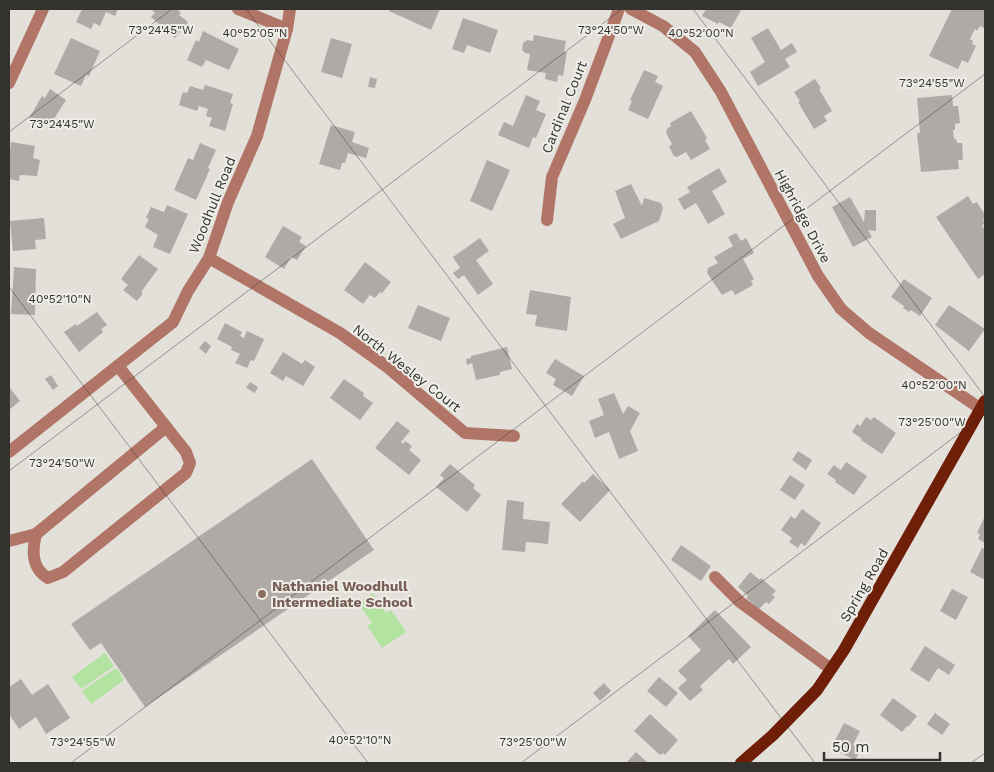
<svg xmlns="http://www.w3.org/2000/svg" width="994" height="772" viewBox="0 0 994 772" font-family="'Work Sans',sans-serif">
  <style>
    .green { fill: #b2e3a0 }
    .building { fill: #b0aaa6 }
    .lines { fill: none; stroke-linecap: round; stroke-linejoin: round }
    .minor { stroke: #b07566; stroke-width: 12 }
    .major { stroke: #6f1e08; stroke-width: 12 }
    .ticks { fill: none; stroke: #33322f; stroke-width: 1; stroke-opacity: 0.45 }
    .education-dot { fill: #8d6e63; stroke: #efede7; stroke-width: 2 }
    .labels { text-anchor: middle; stroke-width: 4; stroke-linejoin: round; paint-order: stroke }
    .street-label { font-size: 14px; fill: #33322f; stroke: #efede7 }
    .education-label { font-size: 14px; font-weight: bold; fill: #785e54; stroke: #efede7; text-anchor: start }
    .ticks-label { font-size: 12px; text-anchor: middle; fill: #33322f; stroke: #efede7; stroke-width: 4; stroke-linejoin: round; paint-order: stroke }
  </style>
  <rect width="100%" height="100%" fill="#e2e0d9"/>
  <g class="green">
    <polygon points="373,593 386,613 391,610 406,632 382,648 367,626 372,623 359,604"/>
    <polygon points="105,653 114,666 81,689 72,677"/>
    <polygon points="116,668 124,680 91,704 82,691"/>
  </g>
  <g class="building">
    <polygon points="82,9 118,9 115,16 106,12 100,26 94,23 91,29 76,22"/>
    <polygon points="151,9 177,9 181,13 179,15 188,22 175,38 151,17 155,13"/>
    <polygon points="390,9 440,9 431,30 389,11"/>
    <polygon points="706,9 739,9 741,10 731,28 719,22 718,24 702,16"/>
    <polygon points="952,9 985,9 985,29 980,26 977,31 975,29 970,39 973,41 972,44 976,46 968,63 962,60 958,69 929,56"/>
    <polygon points="463,18 498,30 490,53 467,45 464,53 452,49"/>
    <polygon points="768,28 781,50 792,43 797,52 785,59 790,67 758,86 750,72 765,62 751,38"/>
    <polygon points="203,31 239,49 229,70 206,60 202,67 187,60 196,40 199,42"/>
    <polygon points="534,35 566,41 564,52 567,52 563,76 558,75 557,82 545,79 546,73 527,70 530,54 525,53 522,50 523,43 527,40 533,41"/>
    <polygon points="71,38 100,51 89,76 86,75 81,86 54,74"/>
    <polygon points="331,38 352,44 342,78 321,72"/>
    <polygon points="644,70 658,76 655,82 663,86 648,119 628,110 632,101 630,100"/>
    <polygon points="370,77 377,79 375,88 368,87"/>
    <polygon points="815,79 821,88 819,89 832,111 824,116 827,121 814,129 798,102 800,101 794,92"/>
    <polygon points="205,85 233,94 230,103 233,104 225,131 209,126 212,118 206,116 208,109 199,106 197,111 179,105 183,92 187,93 190,86 203,90"/>
    <polygon points="50,89 66,100 50,125 45,122 42,127 28,120 42,96 45,98"/>
    <polygon points="526,95 540,101 536,110 546,114 536,138 533,137 529,148 498,135 504,122 513,126"/>
    <polygon points="952,95 953,106 958,106 960,123 955,124 955,130 953,130 954,139 956,139 957,143 962,143 963,160 958,160 959,169 921,172 917,133 920,133 917,98"/>
    <polygon points="691,111 707,138 705,140 710,149 691,160 686,152 677,157 674,156 669,147 672,144 666,133 667,129 671,126 670,123"/>
    <polygon points="331,125 355,132 352,142 369,148 366,158 348,153 345,163 342,163 340,170 319,164"/>
    <polygon points="11,142 35,146 33,158 40,160 37,176 20,175 19,181 9,179 9,158"/>
    <polygon points="200,143 216,150 208,168 210,169 196,200 174,190 188,158 193,160"/>
    <polygon points="487,160 510,170 492,211 470,201"/>
    <polygon points="719,168 727,182 712,191 725,214 708,224 696,203 684,210 678,199 690,192 687,187"/>
    <polygon points="631,184 642,206 644,198 661,203 663,208 659,221 621,239 613,224 625,218 615,191"/>
    <polygon points="968,196 973,204 977,202 985,215 985,218 983,220 985,224 982,225 985,230 985,274 978,279 936,217"/>
    <polygon points="850,197 864,222 865,210 876,210 876,231 868,230 872,237 853,247 832,207"/>
    <polygon points="167,205 188,214 170,254 153,247 158,235 145,227 149,219 146,218 151,207 164,212"/>
    <polygon points="44,218 46,239 35,240 36,249 13,251 10,221"/>
    <polygon points="283,226 302,237 299,242 306,246 297,260 291,257 284,269 265,257"/>
    <polygon points="736,233 741,241 746,238 754,253 743,259 754,279 751,281 753,285 735,295 732,290 722,295 707,273 708,268 718,263 714,257 733,246 728,237"/>
    <polygon points="480,238 489,251 476,260 493,284 478,295 464,275 458,279 453,273 460,268 453,257"/>
    <polygon points="139,255 158,269 141,292 143,293 137,301 123,290 128,285 121,279"/>
    <polygon points="365,262 391,282 382,293 380,292 375,298 370,295 363,304 344,290"/>
    <polygon points="14,267 36,269 35,315 11,314"/>
    <polygon points="904,279 932,298 920,316 911,310 909,312 903,308 904,306 891,297"/>
    <polygon points="530,290 571,297 567,331 535,326 537,315 526,314"/>
    <polygon points="418,305 450,318 441,341 408,328"/>
    <polygon points="949,305 985,329 969,351 935,325"/>
    <polygon points="97,312 107,325 101,329 103,332 79,352 64,332 76,324 77,326"/>
    <polygon points="225,323 242,332 240,336 244,338 247,331 264,339 254,361 251,360 247,368 235,363 240,354 231,350 232,347 217,339"/>
    <polygon points="205,341 211,346 206,354 199,348"/>
    <polygon points="507,347 512,369 500,372 500,375 476,380 472,363 467,365 466,359 471,358 471,356"/>
    <polygon points="283,352 302,364 305,360 315,367 303,386 286,376 283,381 270,373"/>
    <polygon points="555,359 584,376 572,396 553,385 556,379 546,373"/>
    <polygon points="51,375 58,386 53,390 45,379"/>
    <polygon points="344,379 364,393 363,396 373,403 360,420 330,398"/>
    <polygon points="250,382 258,387 255,393 246,388"/>
    <polygon points="10,388 20,401 9,410 9,390"/>
    <polygon points="614,393 623,414 628,406 640,413 630,431 638,451 619,459 609,432 595,438 589,421 604,415 598,399"/>
    <polygon points="866,417 871,420 874,417 896,433 882,454 861,440 862,439 852,432 857,424 860,426"/>
    <polygon points="397,421 410,431 401,442 403,444 405,441 412,446 409,450 421,460 409,475 375,448"/>
    <polygon points="798,451 812,460 806,470 792,460"/>
    <polygon points="312,459 374,550 145,707 101,643 90,650 71,624"/>
    <polygon points="846,462 867,476 854,495 835,482 836,480 827,474 834,465 841,470"/>
    <polygon points="450,464 475,485 473,488 481,495 467,512 436,487 444,478 440,475"/>
    <polygon points="593,474 610,490 580,522 561,504 583,481 584,483"/>
    <polygon points="790,475 805,485 795,500 780,490"/>
    <polygon points="507,500 524,502 523,519 550,522 548,544 526,542 525,552 502,550"/>
    <polygon points="802,509 821,523 805,546 801,543 798,548 789,542 792,538 781,530 791,516 795,519"/>
    <polygon points="985,516 985,543 978,539 980,534 977,533"/>
    <polygon points="681,545 711,566 701,581 671,560"/>
    <polygon points="982,548 985,549 985,580 970,572"/>
    <polygon points="750,572 760,580 761,578 776,591 772,595 775,597 769,604 766,602 759,609 746,598 748,596 738,587"/>
    <polygon points="952,589 968,597 956,620 940,611"/>
    <polygon points="715,610 751,647 733,664 729,659 700,686 703,690 690,701 678,688 687,680 678,671 701,650 688,636"/>
    <polygon points="925,646 955,665 949,675 938,668 929,682 910,670"/>
    <polygon points="659,677 678,693 666,707 647,691"/>
    <polygon points="21,679 32,695 48,684 70,718 46,734 36,717 19,729 9,714 9,687"/>
    <polygon points="604,683 611,691 600,701 593,693"/>
    <polygon points="893,698 917,716 908,727 907,726 902,732 880,715"/>
    <polygon points="935,713 950,724 942,735 927,724"/>
    <polygon points="650,714 678,740 665,755 663,753 660,755 634,731"/>
    <polygon points="844,723 860,731 853,745 861,749 855,760 831,748"/>
    <polygon points="636,752 648,763 626,763"/>
  </g>
  <g class="lines">
    <g class="minor">
      <polyline points="238,9 287,29"/>
      <polyline points="631,9 663,26 695,52 721,92 818,276 841,309 869,333 981,409"/>
      <polyline points="9,83 43,9"/>
      <polyline points="547,220 552,177 585,100 619,9"/>
      <polyline points="209,258 340,333 386,366 465,433 514,436"/>
      <polyline points="9,452 173,322 188,291 209,258 228,202 257,136 287,29 290,9"/>
      <path d="M36,534C32,550 31,568 48,578L63,572L186,473L190,463L186,452L118,366"/>
      <polyline points="9,541 36,534 166,427"/>
      <polyline points="715,577 740,602 831,669"/>
    </g>
    <polyline class="major" points="741,763 773,735 817,690 844,650 985,401"/>
  </g>
  <path class="ticks" d="M246,9L815,763M693,9L985,397M9,132L172,9M9,287L368,763M9,471L622,9M71,763L985,74M521,763L985,414M971,763L985,753"/>
  <circle class="education-dot" cx="262" cy="594" r="5"/>
  <g class="labels">
    <g class="street-label">
      <text transform="translate(564 107) rotate(-68)" y="5">Cardinal Court</text>
      <text transform="translate(212 205) rotate(-68)" y="5">Woodhull Road</text>
      <text transform="translate(803 216) rotate(62)" y="5">Highridge Drive</text>
      <text transform="translate(407 368) rotate(38)" y="5">North Wesley Court</text>
      <text transform="translate(864 585) rotate(-60)" y="5">Spring Road</text>
    </g>
    <g class="education-label">
      <text x="272" y="591">Nathaniel Woodhull<tspan x="272" dy="16">Intermediate School</tspan></text>
    </g>
  </g>
  <g class="ticks-label">
    <text x="611" y="34">73°24'50"W</text>
    <text x="161" y="34">73°24'45"W</text>
    <text x="255" y="37">40°52'05"N</text>
    <text x="701" y="37">40°52'00"N</text>
    <text x="932" y="87">73°24'55"W</text>
    <text x="62" y="128">73°24'45"W</text>
    <text x="60" y="303">40°52'10"N</text>
    <text x="934" y="389">40°52'00"N</text>
    <text x="932" y="426">73°25'00"W</text>
    <text x="62" y="467">73°24'50"W</text>
    <text x="360" y="744">40°52'10"N</text>
    <text x="83" y="746">73°24'55"W</text>
    <text x="533" y="746">73°25'00"W</text>
  </g>
  <rect width="994" height="772" fill="none" stroke="#33322f" stroke-width="20"/>
  <path d="M824 752v8h116v-8" fill="none" stroke="#33322f" stroke-width="2.5"/>
  <text x="832" y="752" font-size="15" fill="#33322f" stroke="#efede7" stroke-width="4" paint-order="stroke">50 m</text>
</svg>
